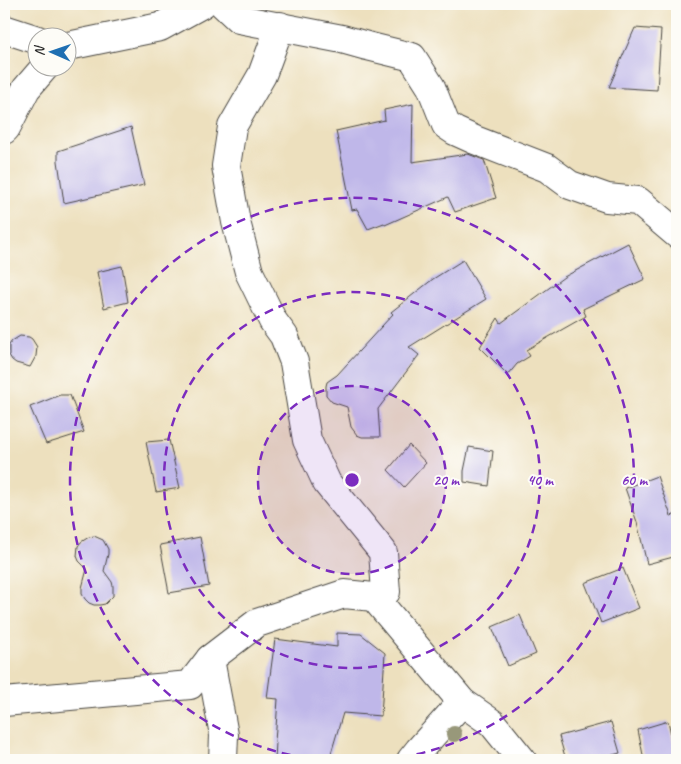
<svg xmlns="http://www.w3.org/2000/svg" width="681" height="764" viewBox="0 0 681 764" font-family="Caveat,sans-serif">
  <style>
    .building { fill: #bfb7e9 }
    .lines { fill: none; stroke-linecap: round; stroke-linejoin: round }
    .minor-casing { stroke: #484641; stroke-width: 30 }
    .minor { stroke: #fff; stroke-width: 28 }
    .tree { fill: #98987a }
    .ring { fill: none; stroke: #7b2cbf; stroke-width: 2.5; stroke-dasharray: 9 6 }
    .centre { fill: #7b2cbf; stroke: #fdfcf7; stroke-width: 2.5 }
    .ring-label { font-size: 15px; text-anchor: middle; font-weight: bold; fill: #7b2cbf; stroke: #fdfcf7; stroke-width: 4; stroke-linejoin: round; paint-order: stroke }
  </style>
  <rect width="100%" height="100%" fill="#fdfcf7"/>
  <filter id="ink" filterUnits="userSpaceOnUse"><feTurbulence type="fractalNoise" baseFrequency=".02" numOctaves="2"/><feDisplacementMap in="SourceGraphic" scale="10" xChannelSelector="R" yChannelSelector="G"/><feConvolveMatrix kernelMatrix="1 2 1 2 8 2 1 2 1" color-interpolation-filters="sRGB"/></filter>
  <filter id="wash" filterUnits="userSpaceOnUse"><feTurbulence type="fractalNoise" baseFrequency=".0096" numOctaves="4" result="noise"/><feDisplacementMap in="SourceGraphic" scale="20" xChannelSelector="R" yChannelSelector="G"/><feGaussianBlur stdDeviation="1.12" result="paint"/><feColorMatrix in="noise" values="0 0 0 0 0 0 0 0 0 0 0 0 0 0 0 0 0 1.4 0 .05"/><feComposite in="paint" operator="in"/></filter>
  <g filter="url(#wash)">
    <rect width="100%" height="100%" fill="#ede0be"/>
    <g id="blocks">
      <g class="building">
        <polygon points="635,28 661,30 657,90 609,87"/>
        <polygon points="413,104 412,162 468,154 484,160 496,198 455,212 448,197 385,225 384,223 368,229 357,209 352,210 336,131 385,120 384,110"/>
        <polygon points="131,127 144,185 64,203 58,161 58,151"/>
        <polygon points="628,243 645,279 583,309 586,316 526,350 530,356 517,364 508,375 480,347 498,318 501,323 564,277"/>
        <polygon points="463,260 486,299 409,347 419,355 378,409 380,437 362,437 357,435 351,427 347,407 332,402 326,395 326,386 327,382 337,375 393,314 391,312 433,279"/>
        <polygon points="122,266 128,302 104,308 97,272"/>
        <polygon points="20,336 29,337 32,339 37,347 36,356 30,367 16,363 12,360 9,355 9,345 12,341"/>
        <polygon points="60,395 70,395 84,432 46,444 30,407"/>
        <polygon points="169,440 180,488 156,492 146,442"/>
        <polygon points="409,445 426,463 404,487 388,470"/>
        <polygon points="469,447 493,451 489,486 464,482 464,471"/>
        <polygon points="657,476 671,516 677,514 677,556 647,564 637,522 625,488"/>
        <polygon points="94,536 103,540 108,549 108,554 104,571 112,582 113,586 113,596 105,604 100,605 94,605 89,603 85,599 82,594 82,588 87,569 79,561 77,556 78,546 81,542 89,537"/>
        <polygon points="200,537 209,586 169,593 160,545"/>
        <polygon points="623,568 639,608 601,623 585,583"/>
        <polygon points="520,615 536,654 508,666 492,627"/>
        <polygon points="337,633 361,634 385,653 381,716 343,713 329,760 275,760 276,742 275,742 278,699 267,698 275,639 337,647"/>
        <polygon points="668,721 677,760 644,760 638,730"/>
        <polygon points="611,722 620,753 594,760 566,760 559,736"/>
      </g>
    </g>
  </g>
  <g filter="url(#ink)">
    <use href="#blocks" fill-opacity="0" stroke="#484641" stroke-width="1"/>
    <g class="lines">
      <defs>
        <g id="minor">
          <polyline points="223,4 239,19 342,39 367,46 412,57 431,87 446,125 455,131 475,140 547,168 570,185 607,198 638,201 677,234"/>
          <polyline points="280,26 262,75 232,127 226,166 236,222 249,272 273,321 284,336 294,362 307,440 327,483 383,552 386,592 374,597"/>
          <polyline points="4,29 38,40"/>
          <polyline points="68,46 160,27 202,4"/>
          <polyline points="4,130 6,128 26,89 44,68"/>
          <polyline points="210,659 224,735 223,760"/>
          <polyline points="4,702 190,685 210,659 257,623 344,594 374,597 462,702 492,723 522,760"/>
          <polyline points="411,760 419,750 462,702"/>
        </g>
      </defs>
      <use href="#minor" class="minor-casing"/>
      <use href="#minor" class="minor"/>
    </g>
    <circle class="tree" cx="454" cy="734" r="8"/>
  </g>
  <circle cx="352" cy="480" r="94" fill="#7b2cbf" fill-opacity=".12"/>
  <g class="ring">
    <circle cx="352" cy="480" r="94"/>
    <circle cx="352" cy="480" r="188"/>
    <path d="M320 760A282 282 0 1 1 384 760"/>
  </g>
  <circle cx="352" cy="480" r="8" class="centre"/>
  <g class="ring-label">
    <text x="446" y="485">20 m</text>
    <text x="540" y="485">40 m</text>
    <text x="634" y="485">60 m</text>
  </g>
  <rect width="681" height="764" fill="none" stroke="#fdfcf7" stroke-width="20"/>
  <g transform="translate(52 52) rotate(272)"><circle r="24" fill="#fdfcf7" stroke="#a9a8a5"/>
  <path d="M0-4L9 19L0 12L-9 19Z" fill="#1f6fb2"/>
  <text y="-8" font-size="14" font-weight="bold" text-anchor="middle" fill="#2b2b2b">N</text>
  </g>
</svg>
